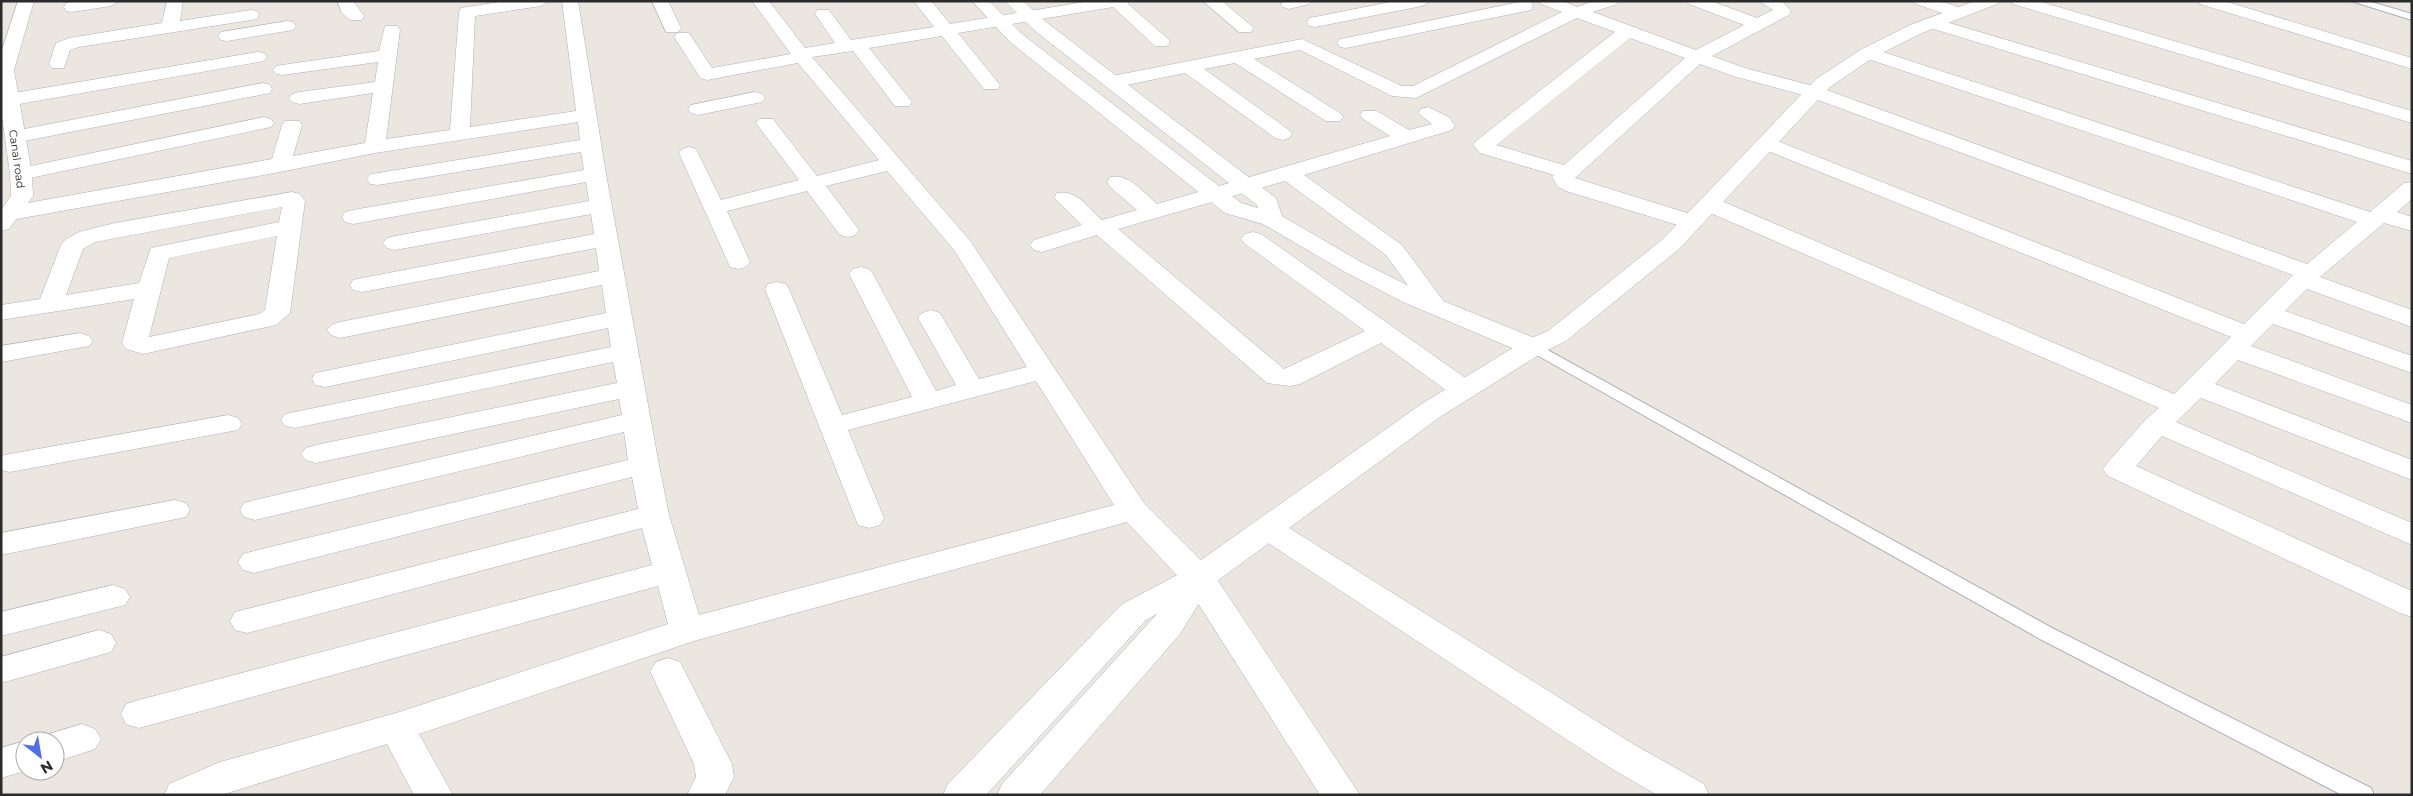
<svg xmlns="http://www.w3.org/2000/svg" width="2413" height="796" viewBox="0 0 2413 796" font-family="Montserrat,sans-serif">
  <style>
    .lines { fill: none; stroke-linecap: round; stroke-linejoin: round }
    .service-casing { stroke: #afb1ba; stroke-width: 2 }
    .minor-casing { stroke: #afb1ba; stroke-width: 1 }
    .tertiary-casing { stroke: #afb1ba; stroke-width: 1 }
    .secondary-casing { stroke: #afb1ba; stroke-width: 1 }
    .service { fill: #fff; fill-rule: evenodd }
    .minor { fill: #fff; fill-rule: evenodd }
    .tertiary { fill: #fff; fill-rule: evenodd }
    .secondary { fill: #fff; fill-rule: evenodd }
    .labels { text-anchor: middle; stroke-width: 4.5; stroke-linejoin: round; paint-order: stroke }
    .far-street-label { font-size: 11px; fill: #2b2b2b; stroke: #fff }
  </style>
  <rect width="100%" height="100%" fill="#ebe6df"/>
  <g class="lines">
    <defs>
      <g id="service">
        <polygon points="2351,1 2368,1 2412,14 2412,20"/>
        <polygon points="1533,342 2054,629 2371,788 2374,795 2342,795 2040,639 1528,350 1525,347"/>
      </g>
      <g id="minor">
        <polygon points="77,1 119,1 111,6 72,12 66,11 64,7 66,3"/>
        <polygon points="167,1 183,1 180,21 251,10 257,11 259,15 257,19 251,20 79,47 70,50 64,68 52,68 49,64 56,43 69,38 162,23"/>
        <polygon points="337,1 353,1 364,16 362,20 350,20 342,13"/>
        <polygon points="506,1 549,1 541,6 475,16 470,127 576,111 562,1 578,1 606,174 659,465 669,515 699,615 1114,505 1036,381 848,430 884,518 880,525 869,528 858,525 765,289 768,284 777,282 786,284 789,289 842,415 912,397 849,274 853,269 861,267 869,269 873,274 936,391 956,385 918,318 922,313 931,310 940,313 979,379 1027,367 954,250 887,171 826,186 859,230 856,235 848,237 840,235 807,191 727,211 750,262 746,267 738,269 730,267 679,153 682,149 689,147 696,149 721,200 799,180 756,123 759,119 773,119 817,176 879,160 798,63 707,80 700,78 698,74 674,37 677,33 689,33 712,68 791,54 752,1 769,1 805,48 835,43 815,14 817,10 829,10 851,40 934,27 914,1 931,1 950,24 1090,1 1130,1 1128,4 1167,38 1170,42 1167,46 1155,46 1113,7 958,33 1000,85 998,89 984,89 942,36 869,48 912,102 909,106 895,106 853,51 812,57 971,242 1144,503 1211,570 1360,795 1320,795 1187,586 1127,522 694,641 419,734 453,795 414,795 387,744 221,795 164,795 169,784 220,762 396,713 668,624 658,586 139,728 126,724 121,714 126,704 139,700 652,565 642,528 247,633 235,630 230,621 235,612 247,609 638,509 632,477 254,573 243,570 238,562 243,554 254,551 628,460 624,432 255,520 244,517 240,510 244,503 255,500 622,415 619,399 316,463 306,460 301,454 306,448 316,445 617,383 613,362 295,428 285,426 281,420 285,414 295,412 611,347 608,328 325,387 315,385 312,379 315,373 325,371 606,313 602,285 340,338 331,335 327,330 331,325 340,322 599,271 596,248 362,292 353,290 350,285 353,280 362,278 594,234 591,214 395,250 387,248 383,243 387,238 395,236 589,201 586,182 353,224 345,222 342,217 345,212 353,210 584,170 581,152 378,185 370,184 367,179 370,174 378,173 580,140 578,122 375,153 280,172 11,220 1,215 3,208 11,206 272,159 282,125 285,121 299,121 302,125 293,156 365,143 373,93 299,104 292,102 289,98 292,94 299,92 375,82 378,62 282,75 276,74 273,70 276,66 282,65 379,51 385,26 397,26 400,30 386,139 450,130 459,12 461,8 467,7"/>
        <polygon points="652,1 668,1 681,28 678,32 666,32"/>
        <polygon points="1203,1 1222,1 1254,28 1251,32 1239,32"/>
        <polygon points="1283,1 1311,1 1309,4 1289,9 1283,7 1281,4"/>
        <polygon points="1395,1 1430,1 1422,6 1315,27 1309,26 1307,22 1309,18 1315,17"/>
        <polygon points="1524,1 1531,2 1533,6 1531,10 1346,48 1340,47 1337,43 1340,39 1346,38"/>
        <path d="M1539,1H1563L1577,7L1594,1H1619L1617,4L1593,12L1696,50L1744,25L1689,4L1687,1H1711L1757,18L1773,10L1759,1H1782L1791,11L1789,15L1712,56L1745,68L1821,88L2307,264L2357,222L1862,57L1859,53L1862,49H1874L2370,212L2404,183L2412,182V199L2397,212L2412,217V231L2384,223L2320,277L2412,310V327L2307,289L2285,311L2412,356V373L2273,324L2251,346L2412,405V423L2238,360L2215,384L2412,460V480L2201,398L2176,422L2412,523V545L2162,436L2136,466L2412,591V617L2400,613L2108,476L2103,469L2108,462L2147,418L2159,408L1701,209L1698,204L1701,199L1709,197L1717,199L2174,394L2231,337L1758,147L1755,143L1758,139L1765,137L1772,139L2244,324L2293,275L1807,96L1733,76L1700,64L1575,178L1700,217L1703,222L1700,227L1692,229L1684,227L1566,191L1558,187L1552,177L1554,175L1480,153L1473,145L1476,141L1615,32L1577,18L1416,98L1392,96L1300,50L1254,59L1340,113L1343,117L1340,121H1326L1235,63L1204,69L1289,130L1292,134L1289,138L1282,140L1275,138L1185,73L1112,88L1105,86L1103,82L1105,78L1112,76L1302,39L1402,86H1413L1562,12L1541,4ZM1630,38L1685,58L1564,165L1496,145Z"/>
        <path d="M1914,1C1928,1 1955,0 1964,13L1962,17L1956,18L1916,4Z"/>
        <polygon points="2011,1 2038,1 2412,111 2412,123 2013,4"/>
        <polygon points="2198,1 2224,1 2412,58 2412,69 2200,4"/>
        <polygon points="1933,18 2412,161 2412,174 1927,27 1925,23 1927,19"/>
        <polygon points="287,21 293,22 296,26 293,30 227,41 221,40 218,36 221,32"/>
        <polygon points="258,52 264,53 267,57 264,61 8,106 1,104 1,96 8,94"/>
        <polygon points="263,83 270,85 272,89 270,93 14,143 7,141 4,137 7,133 14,131"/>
        <polygon points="755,92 762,94 765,98 762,102 698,115 691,113 688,109 691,105"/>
        <path d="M1428,107L1449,117L1455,126L1452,130L1304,175L1402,245L1448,307L1445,312L1436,314L1427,312L1386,255L1285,181L1118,229L1284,369L1365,331L1245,244L1241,239L1245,234L1253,232L1261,234L1474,384L1478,390L1474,396L1464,398L1454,396L1381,343L1300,384L1290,386L1267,383L1097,235L1042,252L1034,250L1030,245L1034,240L1082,225L1054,198L1057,193C1076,189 1089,208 1102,220L1137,210L1110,187L1107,182L1110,177C1129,173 1144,193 1157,204L1390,136L1363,119L1360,115L1363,111H1377L1409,130L1432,124L1418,113L1421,109Z"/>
        <polygon points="264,117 271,119 274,123 271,127 21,180 13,179 10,174 13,169 21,168"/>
        <path d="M292,192L300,194L305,201L290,313L276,325L143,354L126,349L122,343L134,299L1,320V305L40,299L61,245L65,240L79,232L115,223ZM282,207L279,222L151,248L139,283L66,295L83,249L95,242ZM277,236L265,310L259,314L149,337L169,258Z"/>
        <polygon points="80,333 89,336 93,341 89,346 1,362 1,346"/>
        <polygon points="228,415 238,418 242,424 238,430 10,472 1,470 1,456 10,454"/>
        <polygon points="175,500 186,503 190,510 186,517 1,555 1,533"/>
        <polygon points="1267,518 1278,521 1633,744 1704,784 1709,795 1657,795 1607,766 1256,535 1251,528 1256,521"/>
        <polygon points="113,585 125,589 130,597 125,605 1,636 1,612"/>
        <polygon points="99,630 111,634 116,643 111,652 1,683 1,657"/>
        <polygon points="668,658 680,662 732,764 734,777 725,795 687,795 696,777 694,764 650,671 656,662"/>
        <polygon points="82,724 95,729 101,739 95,749 55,762 55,741 39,741 42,736"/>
        <polygon points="25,741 25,771 1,778 1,748"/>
      </g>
      <g id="tertiary">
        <polygon points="18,1 34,1 14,70 32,174 33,196 9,229 1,231 1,210 11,196 10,174 1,109 1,53"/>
        <polygon points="972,1 989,1 1022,34 1241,203 1258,208 1257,205 1034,30 1005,1 1023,1 1046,22 1276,198 1282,216 1361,262 1421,292 1542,341 1546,347 1542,353 1533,355 1524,353 1403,302 1345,272 1263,224 1225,213 1010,42"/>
      </g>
      <polygon id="secondary" points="1975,1 1999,1 1997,4 1922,33 1874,57 1830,87 1679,249 1566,341 1542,353 1440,417 1209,587 1180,634 1040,795 997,795 1002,784 1157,614 1146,620 986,795 943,795 948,784 1122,604 1187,570 1420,405 1524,341 1548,331 1663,239 1816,79 1862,49 1910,25"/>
    </defs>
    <use href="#service" class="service-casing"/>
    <use href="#minor" class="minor-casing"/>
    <use href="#tertiary" class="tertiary-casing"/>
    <use href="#secondary" class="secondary-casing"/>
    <use href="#service" class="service"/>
    <use href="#minor" class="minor"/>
    <use href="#tertiary" class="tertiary"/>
    <use href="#secondary" class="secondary"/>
  </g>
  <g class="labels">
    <g class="far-street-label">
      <text transform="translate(17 159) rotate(82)" y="4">Canal road</text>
    </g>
  </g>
  <rect width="2413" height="796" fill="none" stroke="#2b2b2b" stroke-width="5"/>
  <g transform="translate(40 756) rotate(149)"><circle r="24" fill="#ffffff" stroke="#aaaaaa"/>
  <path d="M0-4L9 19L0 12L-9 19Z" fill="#4f70e8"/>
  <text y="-8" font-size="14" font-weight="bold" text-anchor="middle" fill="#2b2b2b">N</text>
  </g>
</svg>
